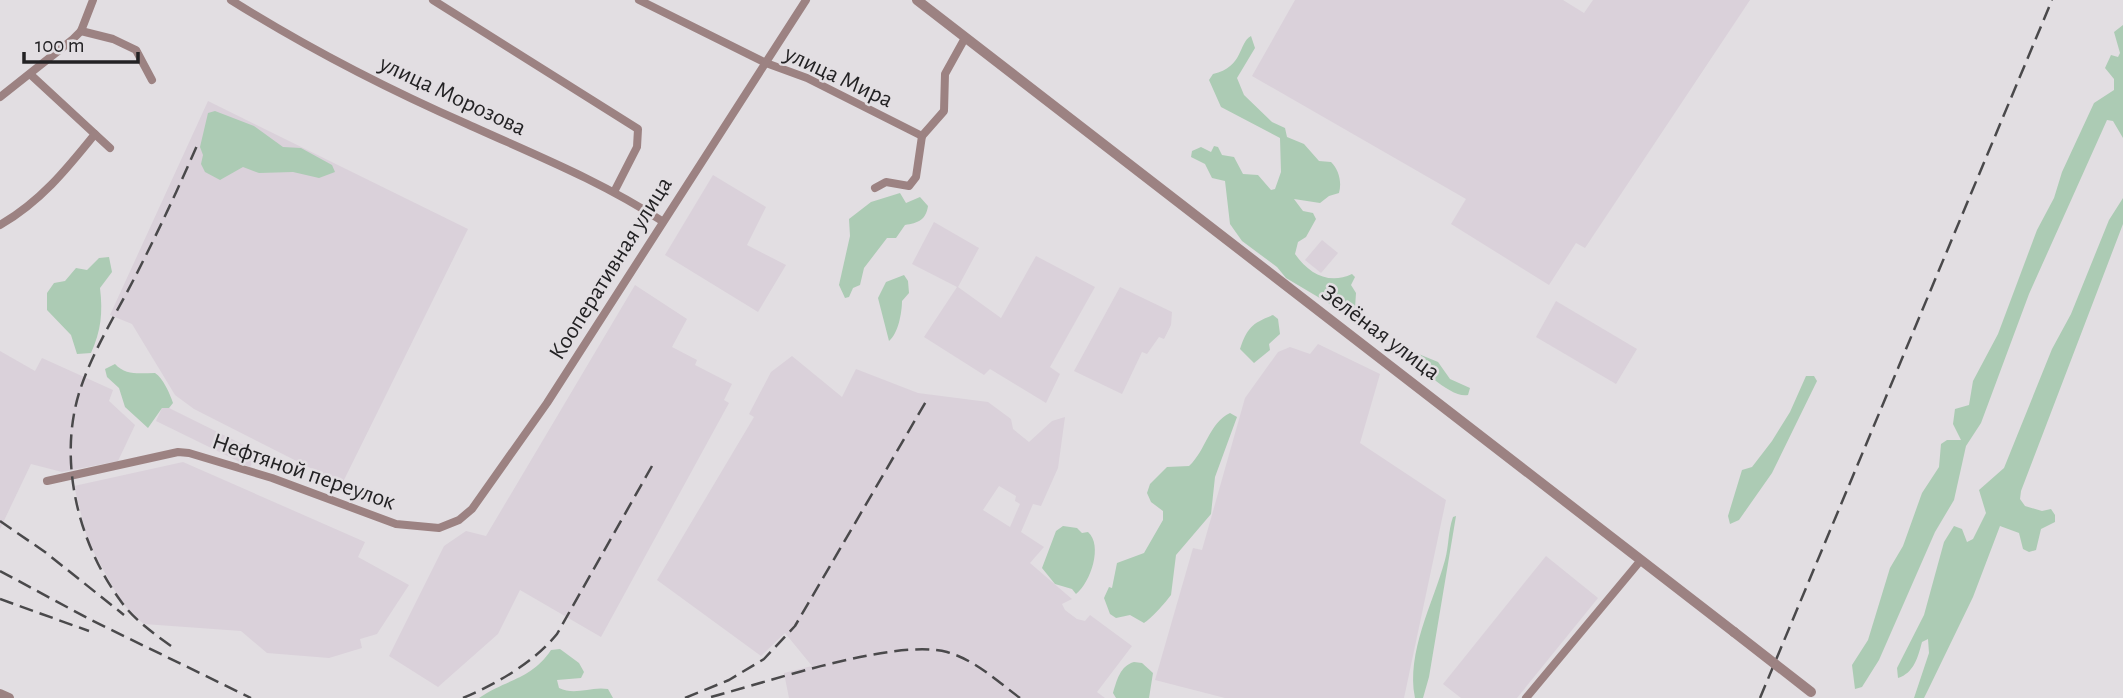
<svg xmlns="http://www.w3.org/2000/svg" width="2123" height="698" viewBox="0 0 2123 698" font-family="'Alegreya Sans',sans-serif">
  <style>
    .built { fill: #dad1da; fill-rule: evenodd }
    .green { fill: #accbb4 }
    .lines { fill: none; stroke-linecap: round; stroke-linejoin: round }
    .minor { stroke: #9c8282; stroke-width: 8 }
    .tertiary { stroke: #9c8282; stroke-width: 10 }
    .rail { stroke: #4a494b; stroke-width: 2.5; stroke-dasharray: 14 7; stroke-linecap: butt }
    .tertiary-bridge { stroke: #9c8282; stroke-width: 10 }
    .labels { text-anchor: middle; stroke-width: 5; stroke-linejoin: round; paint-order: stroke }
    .street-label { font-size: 24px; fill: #232224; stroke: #e2dee2 }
  </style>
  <rect width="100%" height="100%" fill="#e2dee2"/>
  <g class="built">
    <polygon points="1295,0 1563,0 1584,13 1593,0 1750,0 1585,248 1576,243 1549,285 1451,224 1466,199 1252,76"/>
    <polygon points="208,101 468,229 342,484 194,409 175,395 132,324 110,315"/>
    <polygon points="713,175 766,207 747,245 786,265 758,312 665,255"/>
    <polygon points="934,222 979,248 958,287 1001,318 1036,256 1095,287 1050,367 1060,374 1046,403 990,369 984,375 924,337 957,287 912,264"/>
    <polygon points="1322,240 1338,253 1321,273 1305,260"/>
    <polygon points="635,285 687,319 672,347 697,360 695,365 732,384 724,400 729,403 601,637 520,590 498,634 438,687 389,656 444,546 466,531 486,536"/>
    <polygon points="1120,287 1172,312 1171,325 1164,339 1159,337 1147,354 1142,352 1122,394 1074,371"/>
    <polygon points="1556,301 1637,349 1616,384 1536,337"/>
    <polygon points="1318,344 1380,374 1360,443 1446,500 1404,698 1225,698 1155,680 1193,548 1202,550 1245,398 1278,352 1290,347 1310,354"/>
    <polygon points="0,351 35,371 42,358 113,390 109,401 135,425 118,461 62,472 31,464 0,529"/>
    <path d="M792,356L842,397L856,369L918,393L988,402L1011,419L1013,429L1029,442L1052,421L1065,417L1058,468L1041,506L1033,504L1021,532L1044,547L1030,563L1072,599L1062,604L1065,610L1077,619L1085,621L1090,615L1132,646L1097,692L1105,698H789L784,673L812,666L785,633L761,656L657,580L754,417L749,414L771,372ZM999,486L1016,496L1015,501L1020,504L1010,527L983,510Z"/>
    <polygon points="162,408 169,408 258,452 250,467 156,421"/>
    <polygon points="183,462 365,542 358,557 409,585 377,634 360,639 362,648 329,658 267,653 241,631 144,624 134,616 120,600 88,542 74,486"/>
    <polygon points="1546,556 1598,598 1517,698 1461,698 1443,684"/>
  </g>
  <g class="green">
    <polygon points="2123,25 2123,138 2113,121 2107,120 2029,294 1981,423 1966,446 1954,500 1935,532 1879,660 1862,687 1855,689 1852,665 1868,640 1890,568 1903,546 1922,493 1939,467 1941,444 1947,440 1961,440 1953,424 1955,409 1969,405 1973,381 1998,334 2037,230 2054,198 2062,172 2094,103 2114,90 2114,79 2105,68 2111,55 2118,57 2120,53 2114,32"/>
    <path d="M1251,36L1255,48L1237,78L1244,95L1272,122L1285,128L1287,137L1304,144L1319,161L1331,162C1339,170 1342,182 1339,193L1329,196L1320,203L1294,199L1303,211L1313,213L1316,219L1306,237L1298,242L1295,254C1309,274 1329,285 1352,274L1355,277L1351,285L1356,293L1355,308L1345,313L1286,278L1277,267L1242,241L1230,224L1225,181L1212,178L1205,164L1191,157L1192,151L1201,147L1211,152L1214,146L1218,147L1222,155L1234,157L1243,174L1258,175L1271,190L1275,189L1281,172L1280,138L1221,107L1209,80L1213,74C1244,67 1238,43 1251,36Z"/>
    <polygon points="215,111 254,126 283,147 301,148 332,165 335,172 319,178 293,172 259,173 243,167 220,180 205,172 201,164 203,155 200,147 208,113"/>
    <path d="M900,193L906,203L920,197L928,206C926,220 918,223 905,225L896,238H887L864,268L860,285L853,288L849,297L845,298L839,285L850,236L849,219L871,202Z"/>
    <path d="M2123,198V224L2021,491L2020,499L2025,506L2042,511L2051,509L2055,515V522L2041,529L2036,550L2029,552L2023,549L2019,533L2000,526L1973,597L1928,690L1924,698H1914L1929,653L1928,639L1922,642C1918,657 1914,673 1898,678L1897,668L1924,615L1944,542L1954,526L1962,529L1967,542L1973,539L1986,513L1979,490L2004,468L2052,349L2071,314L2109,220Z"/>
    <path d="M109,257L112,272L100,288C103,313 101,331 91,353L77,354L71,335L47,310V293L54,283L65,281L76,268L87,270L99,258Z"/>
    <path d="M904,275L908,281L909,293L902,301C902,313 898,334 889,341L878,298L886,282Z"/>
    <path d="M1273,315L1278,319L1280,334L1269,344L1270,350L1254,363L1240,349C1247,328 1252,323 1273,315Z"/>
    <path d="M1404,348L1438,362L1450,379L1470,388L1468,395C1451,399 1418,365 1403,353Z"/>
    <path d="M115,364C126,376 140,373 155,373C163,378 170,394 173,403L169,408H162L148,428L125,407L119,388L107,377L105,369Z"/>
    <polygon points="1806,376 1814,376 1817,381 1772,473 1739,520 1730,524 1728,516 1742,470 1752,467 1772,441 1790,412"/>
    <path d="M1230,413L1237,417L1215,477L1211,514L1176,555L1171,595C1165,603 1151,619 1144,623L1130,615L1116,618L1110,614L1104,598L1109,587L1112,588L1117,563L1144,553L1163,520V511L1151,502L1147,493L1150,484L1167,467L1189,466C1206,450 1209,423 1230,413Z"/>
    <path d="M1456,516L1429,677L1423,698H1415C1406,652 1433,604 1445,560C1449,546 1448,531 1453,517Z"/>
    <path d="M1063,526L1077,528L1082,533L1088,532C1103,545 1091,582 1076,594L1072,589L1055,584L1042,568L1056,531Z"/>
    <path d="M560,649L579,663L584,672L581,678L557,680L559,688C576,696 590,686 608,689L613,698H479C506,679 531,680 551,650Z"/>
    <path d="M1134,662L1142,663L1153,673L1149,698H1116L1113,693C1117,680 1120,666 1134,662Z"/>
  </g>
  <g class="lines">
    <g class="minor">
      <path d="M231,0C306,47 385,88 467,124C535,155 599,180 662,221"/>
      <polyline points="433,0 638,129 637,147 615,190"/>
      <polyline points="639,0 766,63 807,78 922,136"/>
      <polyline points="81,31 113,39 136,50 152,80"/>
      <polyline points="31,75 110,148"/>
      <polyline points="0,97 72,40 81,31 93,0"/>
      <polyline points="922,136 944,111 945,74 965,38"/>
      <polyline points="875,188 886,182 909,186 916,177 922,136"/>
      <path d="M0,225C40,202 66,170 95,134"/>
      <polyline points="47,481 178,452 189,453 272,478 396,524 439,528 459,520 472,509 547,403 806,0"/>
      <polyline points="1526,698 1641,560"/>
    </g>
    <g class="tertiary">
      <polyline points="917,0 1734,632"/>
      <polyline points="0,694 9,698"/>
    </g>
    <g class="rail">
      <polyline points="0,521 45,552 124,615"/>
      <polyline points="0,571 91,620 251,698"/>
      <polyline points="0,599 89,631"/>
      <path d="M171,646C152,632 133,619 120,600C77,541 57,457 81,387C94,349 117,312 135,277C158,232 179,187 199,141"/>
      <path d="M711,697C768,682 895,638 947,652C975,660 997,681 1020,698"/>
      <path d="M463,698C498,683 533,663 557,634L652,466"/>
      <polyline points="685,698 729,680 764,659 795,626 928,398"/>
      <polyline points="1760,698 2052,0"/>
    </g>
    <polyline class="tertiary-bridge" points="1734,632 1811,692"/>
  </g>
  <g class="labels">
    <g class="street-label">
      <text transform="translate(839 76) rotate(25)" y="8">улица Мира</text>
      <text transform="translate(453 95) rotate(25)" y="8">улица Морозова</text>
      <text transform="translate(610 268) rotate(-58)" y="8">Кооперативная улица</text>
      <text transform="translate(1381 332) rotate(37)" y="8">Зелёная улица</text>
      <text transform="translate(304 471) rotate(19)" y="8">Нефтяной переулок</text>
    </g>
  </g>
  <path d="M24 52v10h114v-10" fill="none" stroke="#232224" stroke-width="3.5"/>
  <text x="35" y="52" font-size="21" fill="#232224" stroke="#e2dee2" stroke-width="5" paint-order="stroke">100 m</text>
</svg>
